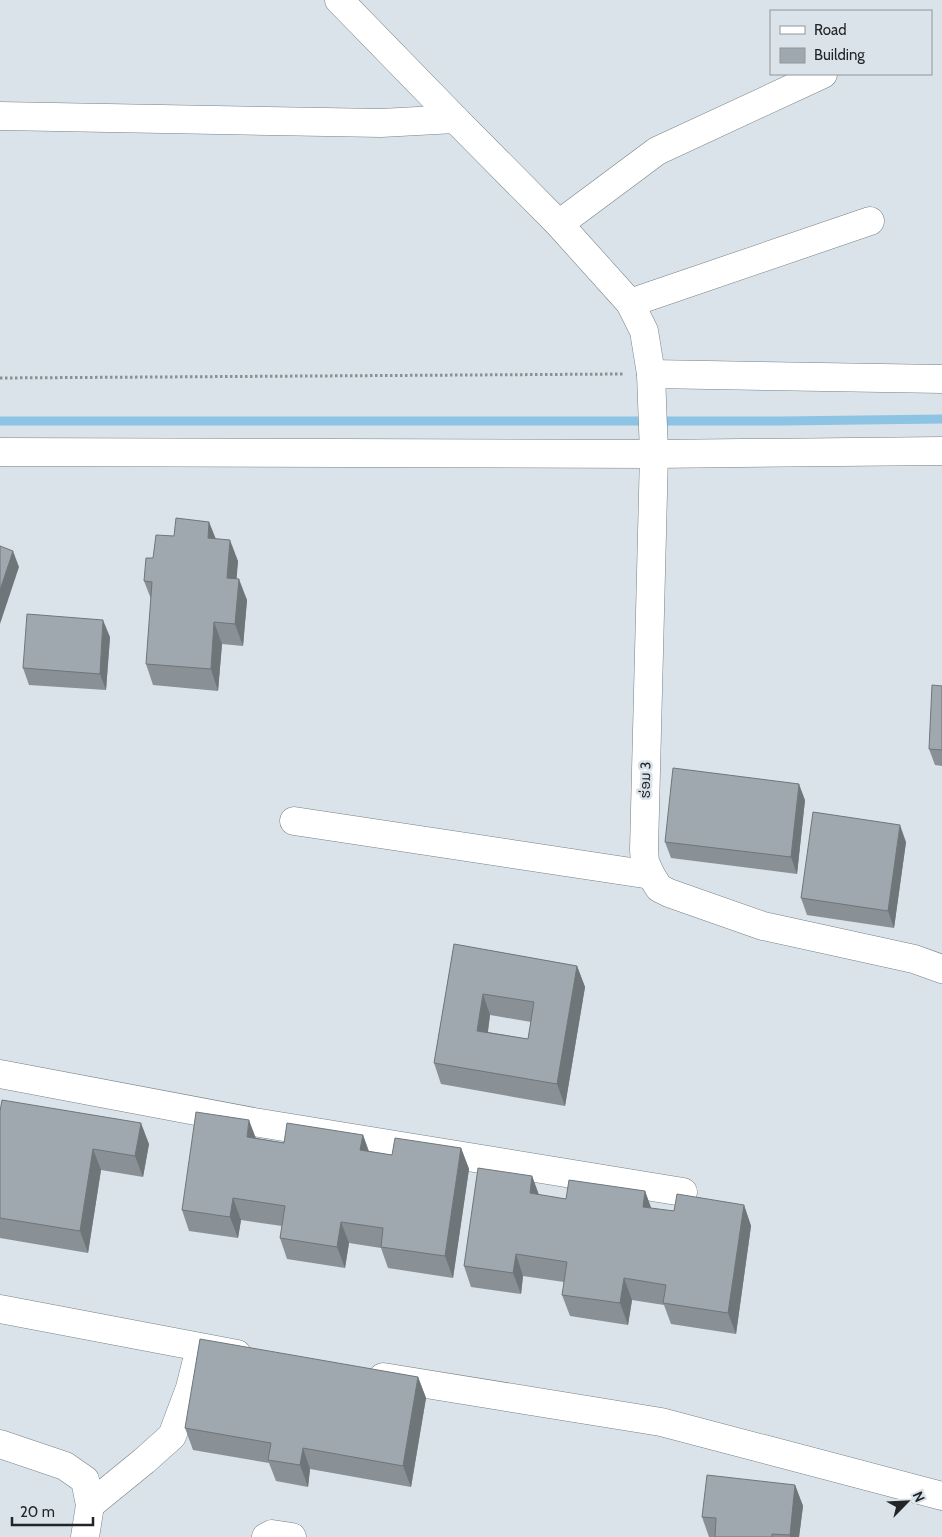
<svg xmlns="http://www.w3.org/2000/svg" width="942" height="1537" viewBox="0 0 942 1537" font-family="Cabin,'Noto Sans Lao',sans-serif">
  <style>
    .lines { fill: none; stroke-linecap: round; stroke-linejoin: round }
    .stream { stroke: #8dc3e3; stroke-width: 9 }
    .minor-casing { stroke: #778085; stroke-width: 29 }
    .path { stroke: #8a9195; stroke-width: 3; stroke-dasharray: 2.5 2.5; stroke-linecap: butt }
    .minor { stroke: #fff; stroke-width: 28 }
    .wall { fill: #899096; fill-rule: evenodd }
    .shaded-wall { fill: #6f767a }
    .building { fill: #9fa8ae; stroke: #6f767a; fill-rule: evenodd }
    .labels { text-anchor: middle; stroke-width: 5; stroke-linejoin: round; paint-order: stroke }
    .street-label { font-size: 14px; fill: #222528; stroke: #dae3e9 }
  </style>
  <rect width="100%" height="100%" fill="#dae3e9"/>
  <g class="lines">
    <polyline class="stream" points="0,421 782,421 942,419"/>
    <defs>
      <g id="minor">
        <polyline points="339,0 455,119 559,224 630,303 644,331 651,374 654,454 644,850 645,862 651,875 659,888 669,893 763,926 914,959 942,969"/>
        <polyline points="0,116 381,123 455,119"/>
        <polyline points="559,224 657,151 823,74"/>
        <polyline points="630,303 870,221"/>
        <polyline points="651,374 942,379"/>
        <polyline points="0,452 654,454 942,451"/>
        <polyline points="294,821 651,875"/>
        <polyline points="0,1074 254,1122 683,1192"/>
        <polyline points="0,1309 237,1354"/>
        <polyline points="383,1377 661,1422 942,1496"/>
        <polyline points="0,1444 65,1466 85,1480 90,1505 85,1537"/>
        <polyline points="90,1505 144,1461 172,1436 190,1388 200,1348"/>
        <polyline points="266,1537 272,1534 292,1537"/>
      </g>
    </defs>
    <use href="#minor" class="minor-casing"/>
    <polyline class="path" points="0,378 623,374"/>
    <use href="#minor" class="minor"/>
  </g>
  <g class="wall">
    <polygon points="209,522 216,539 238,561 236,579 247,600 243,646 222,644 218,691 153,685 146,664 151,599 144,581 174,536"/>
    <polygon points="110,637 106,690 29,685 23,668"/>
    <polygon points="942,686 942,766 935,765 929,749"/>
    <polygon points="805,800 797,874 671,858 665,842"/>
    <polygon points="906,842 894,928 807,915 801,898"/>
    <path d="M454,944L577,966L585,987L565,1106L441,1084L434,1063ZM490,1015L531,1022L528,1039L488,1032Z"/>
    <polygon points="0,1111 149,1144 143,1177 101,1170 88,1253 0,1238"/>
    <polygon points="363,1135 369,1151 392,1155 461,1148 469,1169 453,1278 388,1268 381,1248 349,1243 345,1268 287,1259 280,1238 282,1226 241,1220 238,1238 189,1231 182,1210 256,1138 284,1143"/>
    <polygon points="532,1176 539,1195 566,1199 645,1191 651,1208 674,1211 744,1205 751,1226 736,1334 671,1324 664,1305 632,1300 628,1325 570,1316 562,1295 564,1282 523,1276 521,1294 471,1287 464,1266"/>
    <polygon points="418,1377 426,1398 411,1487 310,1469 308,1487 276,1481 269,1463 193,1450 185,1428"/>
    <polygon points="795,1485 803,1506 799,1537 709,1537 702,1517"/>
  </g>
  <g class="shaded-wall">
    <polygon points="209,522 217,543 208,538"/>
    <polygon points="230,540 238,561 235,599 227,578"/>
    <polygon points="13,551 19,567 0,624 0,590"/>
    <polygon points="239,579 247,600 243,646 235,624"/>
    <polygon points="103,620 110,637 106,690 100,674"/>
    <polygon points="214,622 222,644 218,691 211,669"/>
    <polygon points="799,784 805,800 797,874 791,857"/>
    <polygon points="900,825 906,842 894,928 888,911"/>
    <polygon points="577,966 585,987 565,1106 557,1084"/>
    <polygon points="483,994 490,1015 485,1052 477,1031"/>
    <polygon points="249,1120 257,1141 247,1137"/>
    <polygon points="141,1123 149,1144 143,1177 135,1156"/>
    <polygon points="363,1135 370,1156 360,1150"/>
    <polygon points="461,1148 469,1169 453,1278 445,1256"/>
    <polygon points="93,1149 101,1170 88,1253 80,1231"/>
    <polygon points="532,1176 540,1198 530,1193"/>
    <polygon points="645,1191 653,1213 643,1207"/>
    <polygon points="233,1198 241,1220 238,1238 230,1217"/>
    <polygon points="744,1205 751,1226 736,1334 728,1313"/>
    <polygon points="341,1222 349,1243 345,1268 337,1247"/>
    <polygon points="516,1254 523,1276 521,1294 513,1273"/>
    <polygon points="624,1278 632,1300 628,1325 620,1303"/>
    <polygon points="418,1377 426,1398 411,1487 403,1466"/>
    <polygon points="303,1448 310,1469 308,1487 300,1465"/>
    <polygon points="795,1485 803,1506 799,1537 790,1537 790,1535"/>
  </g>
  <g class="building">
    <polygon points="176,518 209,522 208,538 230,540 227,578 239,579 235,624 214,622 211,669 146,664 152,582 144,581 146,558 153,558 156,535 174,536"/>
    <polygon points="0,546 13,551 0,590"/>
    <polygon points="27,614 103,620 100,674 23,668"/>
    <polygon points="932,685 942,686 942,750 929,749"/>
    <polygon points="673,768 799,784 791,857 665,842"/>
    <polygon points="813,812 900,825 888,911 801,898"/>
    <path d="M454,944L577,966L557,1084L434,1063ZM483,994L534,1002L528,1039L477,1031Z"/>
    <polygon points="2,1100 141,1123 135,1156 93,1149 80,1231 0,1218 0,1111"/>
    <polygon points="196,1112 249,1120 247,1137 284,1143 287,1123 363,1135 360,1150 392,1155 395,1138 461,1148 445,1256 381,1247 383,1228 341,1222 337,1247 280,1238 285,1206 233,1198 230,1217 182,1210"/>
    <polygon points="478,1168 532,1176 530,1193 566,1199 569,1180 645,1191 643,1207 674,1211 677,1194 744,1205 728,1313 663,1303 666,1285 624,1278 620,1303 562,1295 567,1262 516,1254 513,1273 464,1266"/>
    <polygon points="200,1339 418,1377 403,1466 303,1448 300,1465 268,1460 271,1443 185,1428"/>
    <polygon points="707,1475 795,1485 790,1535 772,1534 772,1537 715,1537 716,1518 702,1517"/>
  </g>
  <g class="labels">
    <g class="street-label">
      <text transform="translate(645 780) rotate(-89)" y="5">ຮ່ອມ 3</text>
    </g>
  </g>
  <rect x="770" y="10" width="162" height="65" fill="#dae3e9" stroke="#90979c"/>
  <rect x="780" y="26" width="25" height="8" fill="#ffffff" stroke="#90979c"/>
  <text x="814" y="35" font-size="15" fill="#222528">Road</text>
  <rect x="780" y="48" width="25" height="15" fill="#9fa8ae" stroke="#90979c"/>
  <text x="814" y="60" font-size="15" fill="#222528">Building</text>
  <g transform="translate(907 1502) rotate(66)" stroke="#dae3e9" stroke-width="4" paint-order="stroke">
  <path d="M0-4L9 19L0 12L-9 19Z" fill="#222528"/>
  <text y="-8" font-size="14" font-weight="bold" text-anchor="middle" fill="#222528">N</text>
  </g>
  <path d="M12 1517v8h81v-8" fill="none" stroke="#222528" stroke-width="2.5"/>
  <text x="20" y="1517" font-size="15" fill="#222528" stroke="#dae3e9" stroke-width="4" paint-order="stroke">20 m</text>
</svg>
